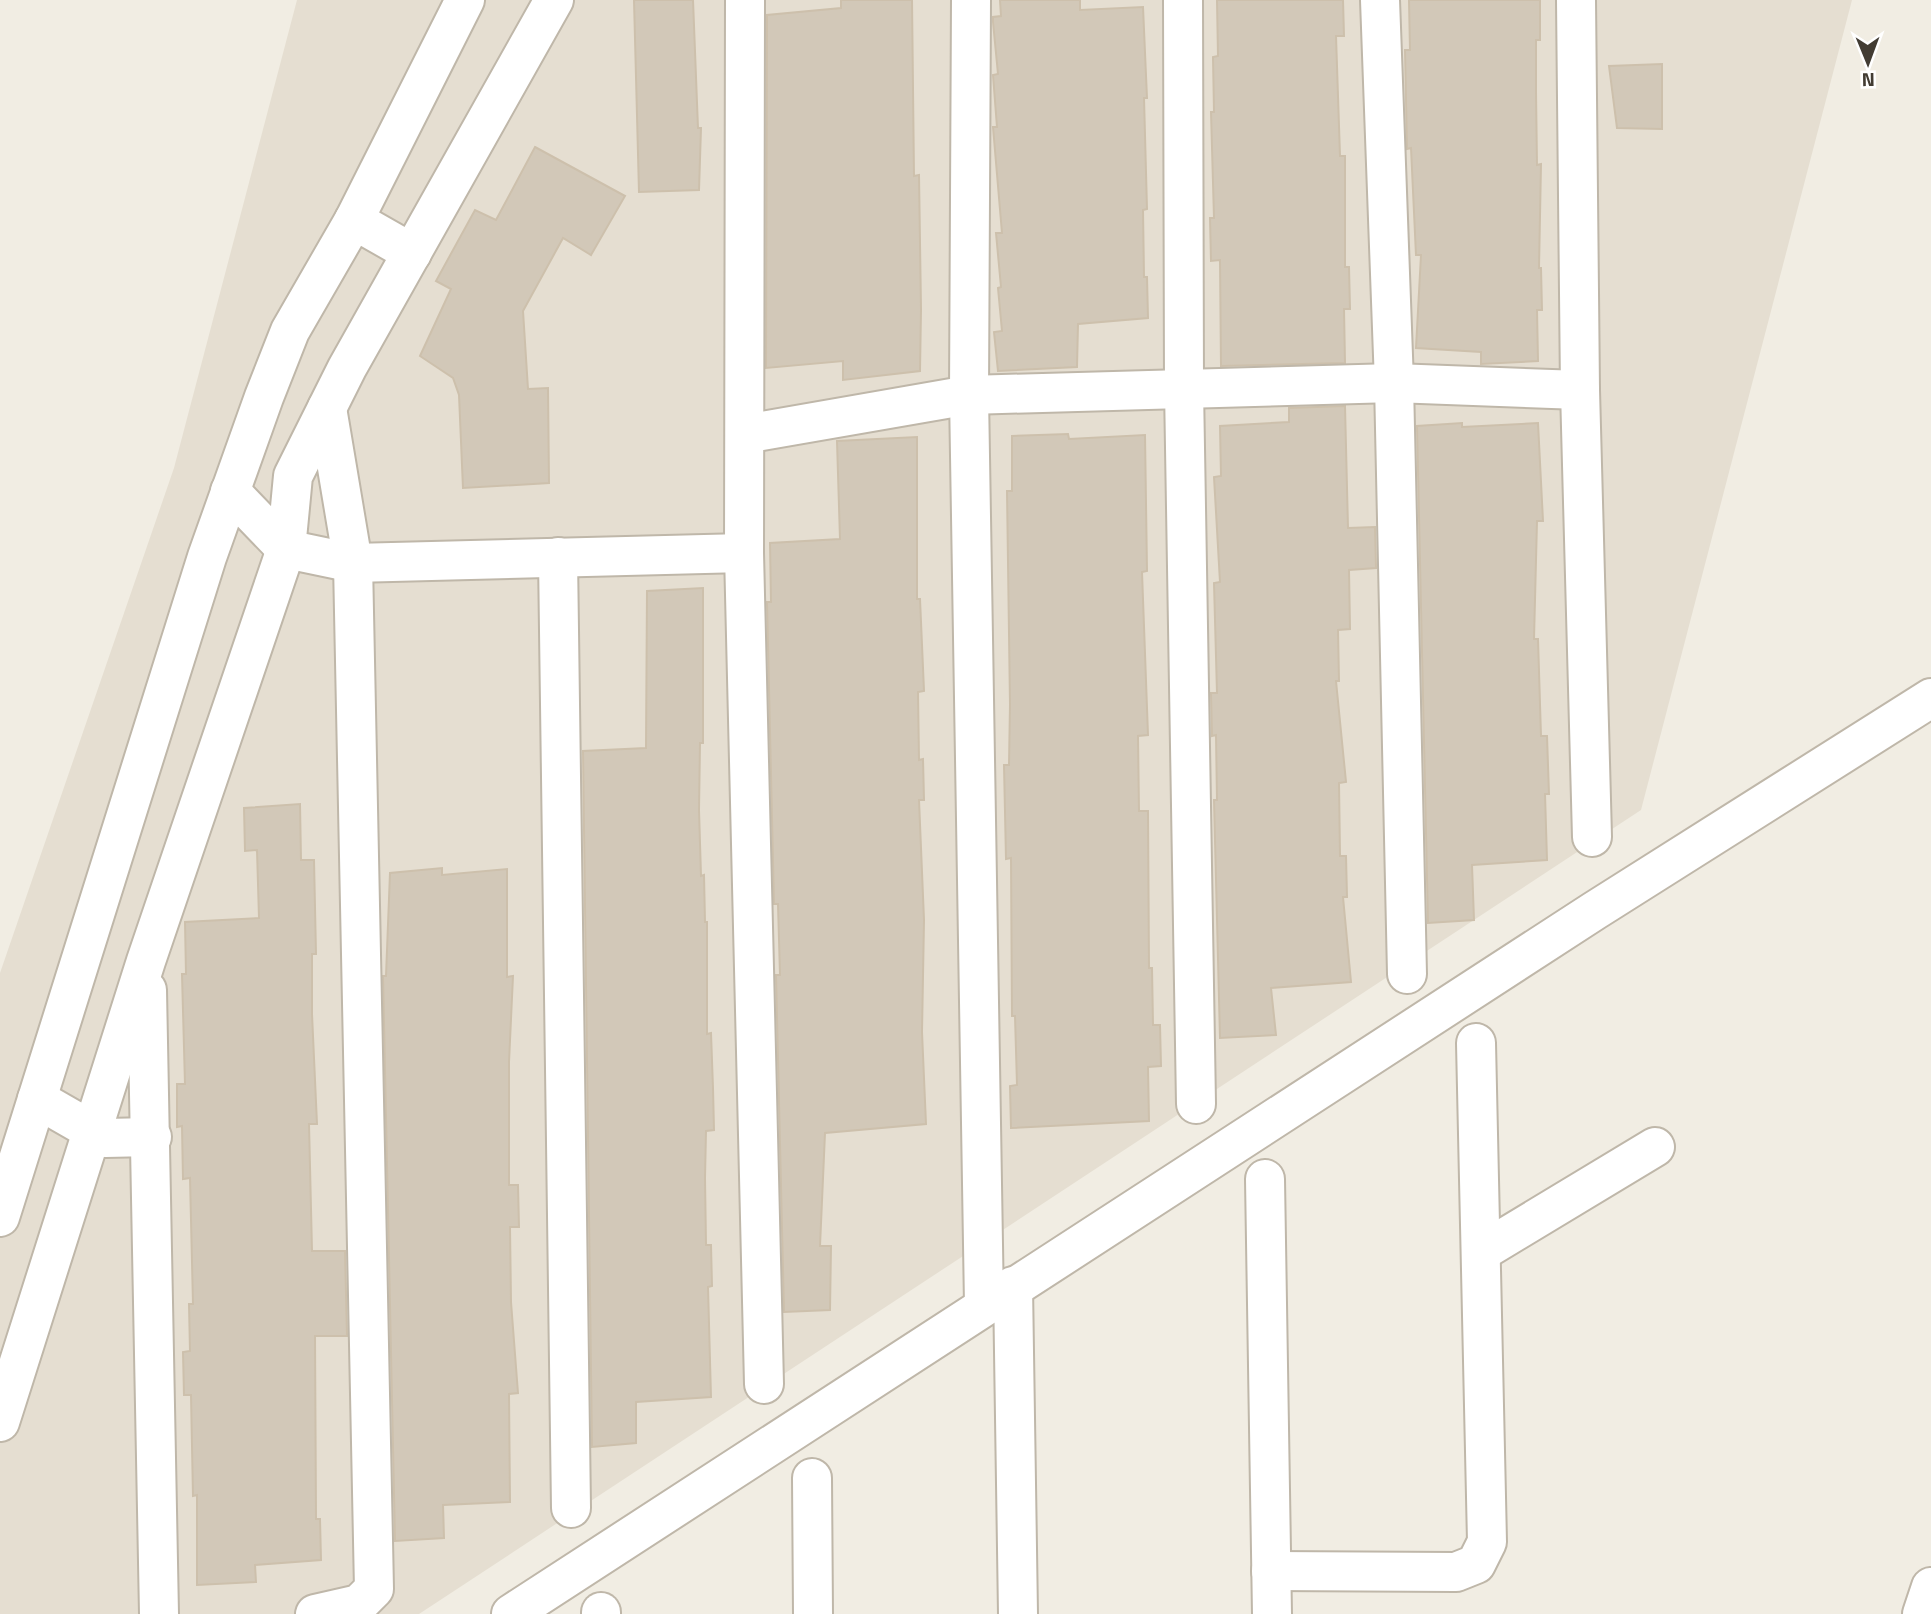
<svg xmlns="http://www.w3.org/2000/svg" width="1931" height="1614" viewBox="0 0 1931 1614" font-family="'Titillium Web',sans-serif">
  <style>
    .residential { fill: #e5ded1 }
    .building { fill: #d2c8b8; stroke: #cdc0ac; stroke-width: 2 }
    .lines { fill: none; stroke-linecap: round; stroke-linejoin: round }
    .minor-casing { stroke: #bfb7a9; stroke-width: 42 }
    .minor { stroke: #fff; stroke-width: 38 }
  </style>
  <rect width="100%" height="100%" fill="#f1ede3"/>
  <polygon class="residential" points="297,0 1852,0 1641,810 419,1614 0,1614 0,973 174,468"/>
  <g class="building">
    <polygon points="634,0 693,0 698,128 701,128 699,190 639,192"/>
    <polygon points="841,0 912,0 914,176 919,175 921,309 920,371 843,380 843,361 766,368 767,15 841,8"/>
    <polygon points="1000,0 1080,0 1080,10 1143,7 1147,98 1144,98 1147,209 1143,210 1144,277 1147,277 1148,318 1078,324 1077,367 998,371 994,332 1002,331 998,288 1001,287 996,233 1002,233 993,127 997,127 993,75 998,74 993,22 993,17 1001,16"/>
    <polygon points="1217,0 1343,0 1344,36 1336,36 1340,156 1345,156 1345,267 1349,267 1350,309 1344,309 1345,363 1221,366 1220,260 1211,261 1210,218 1214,218 1211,112 1214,112 1213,57 1218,56"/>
    <polygon points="1409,0 1540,0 1540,40 1536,40 1536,92 1537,165 1541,164 1539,268 1541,268 1542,310 1537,310 1538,361 1481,364 1481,352 1416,348 1421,255 1416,255 1411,148 1407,149 1405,50 1410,50"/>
    <polygon points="1662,64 1662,129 1617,128 1609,66"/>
    <polygon points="535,147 625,196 591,255 563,238 523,311 528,389 548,388 549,483 463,488 459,395 453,378 420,356 451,289 436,281 475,210 496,220"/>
    <polygon points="1345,406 1348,528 1375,527 1376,568 1349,570 1350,629 1338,630 1339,681 1336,681 1346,782 1339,783 1340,856 1346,856 1347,897 1343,897 1351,982 1271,988 1276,1035 1220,1038 1214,800 1217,800 1216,735 1212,736 1211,693 1217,693 1214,583 1220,582 1214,477 1221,476 1220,426 1289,422 1289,408"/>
    <polygon points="1462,423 1462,427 1538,423 1543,521 1537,521 1534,639 1538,639 1541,736 1547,736 1549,794 1545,794 1547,860 1472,865 1474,920 1428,923 1417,426"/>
    <polygon points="1068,434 1069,439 1145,435 1147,571 1142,572 1148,735 1138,736 1139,811 1148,811 1149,968 1152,968 1153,1025 1160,1025 1161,1066 1148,1067 1149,1121 1011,1128 1010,1086 1017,1085 1015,1016 1012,1016 1011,858 1006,859 1004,765 1009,765 1010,704 1007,491 1012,491 1012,436"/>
    <polygon points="917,437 917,599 920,599 924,691 918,692 919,760 923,759 924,800 919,800 924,920 922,1032 926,1124 825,1133 820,1246 831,1246 830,1310 784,1312 776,975 780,975 778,904 774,904 767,602 771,602 770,543 840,539 837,441"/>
    <polygon points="703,588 703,743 700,743 699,810 701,876 704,875 705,922 707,922 707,1034 711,1033 713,1088 714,1130 706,1131 705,1178 706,1245 711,1245 712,1286 708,1287 711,1397 636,1402 636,1443 592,1447 583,751 646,748 647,591"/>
    <polygon points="300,804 301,860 314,860 316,954 312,954 312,1014 317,1124 309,1124 312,1251 345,1251 347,1336 315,1336 316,1519 320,1519 321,1560 255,1565 256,1582 197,1585 197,1495 193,1496 191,1395 184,1395 183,1352 190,1351 189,1304 193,1304 190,1178 183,1179 182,1126 177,1127 177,1084 185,1084 182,974 186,974 185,922 259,918 257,850 245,851 244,808"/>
    <polygon points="442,868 442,875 507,869 507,977 513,976 509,1062 509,1185 518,1185 519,1227 510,1227 511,1302 518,1393 509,1394 510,1502 443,1505 444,1538 395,1541 383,976 386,976 390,873"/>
  </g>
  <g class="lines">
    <defs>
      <g id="minor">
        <polyline points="745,0 744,553 764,1384"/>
        <polyline points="971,0 969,395 984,1305"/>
        <polyline points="1183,0 1184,388 1196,1104"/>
        <polyline points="1380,0 1394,383 1407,974"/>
        <polyline points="1576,0 1580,390 1592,837"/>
        <polyline points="354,220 412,253"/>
        <polyline points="745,434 969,395 1394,383 1580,390"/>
        <polyline points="230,491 286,549 353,563 744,553"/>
        <polyline points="558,557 571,1508"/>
        <polyline points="147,990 159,1614"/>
        <polyline points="37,1099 105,1138 152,1137"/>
        <polyline points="1265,1179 1272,1614"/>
        <polyline points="0,1217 207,557 264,397 290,331 354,220 465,0"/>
        <polyline points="1481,1252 1655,1147"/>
        <polyline points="1013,1286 1018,1614"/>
        <polyline points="0,1422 146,961 286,549 293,476 347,368 554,0"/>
        <polyline points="812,1478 813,1614"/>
        <polyline points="1271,1571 1456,1572 1476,1564 1487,1542 1476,1043"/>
        <polyline points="315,1614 359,1604 374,1589 353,563 327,408"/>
        <polyline points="511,1614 1594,911 1931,698"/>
        <polyline points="601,1614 601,1612"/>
        <polyline points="1922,1614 1931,1587"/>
      </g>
    </defs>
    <use href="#minor" class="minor-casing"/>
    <use href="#minor" class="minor"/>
  </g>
  <g transform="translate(1868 63) rotate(179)" stroke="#ffffff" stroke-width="5" paint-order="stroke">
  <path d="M0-5L12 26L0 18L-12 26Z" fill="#423c33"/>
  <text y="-10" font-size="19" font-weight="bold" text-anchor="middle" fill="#423c33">N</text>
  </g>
</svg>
